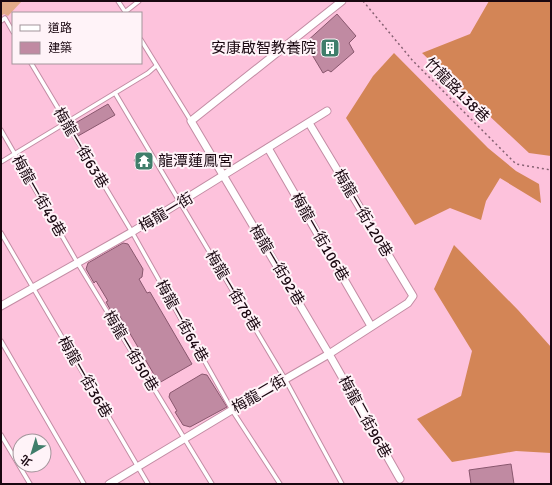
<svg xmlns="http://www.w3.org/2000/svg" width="552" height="485" viewBox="0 0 552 485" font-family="Signika,'Noto Sans TC',sans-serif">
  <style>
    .green { fill: #e3aa89 }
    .forest { fill: #d38556 }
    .building { fill: #c08aa2; stroke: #89576e }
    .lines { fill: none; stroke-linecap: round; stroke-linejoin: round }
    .service-casing { stroke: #c38ca4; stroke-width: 5.5 }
    .minor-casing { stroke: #c38ca4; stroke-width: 9 }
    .path { stroke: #866172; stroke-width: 1.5; stroke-dasharray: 2 3; stroke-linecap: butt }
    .service { stroke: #fff; stroke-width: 3.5 }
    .minor { stroke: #fff; stroke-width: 7 }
    .labels { text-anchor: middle; stroke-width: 4; stroke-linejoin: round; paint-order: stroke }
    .poi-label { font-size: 15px; fill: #190710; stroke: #fff3f8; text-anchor: end }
    .street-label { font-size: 15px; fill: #190710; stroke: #fff3f8 }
  </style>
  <rect width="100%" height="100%" fill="#fdc2dc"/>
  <polygon class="green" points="1,1 22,1 8,16 4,14 1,16"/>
  <g class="forest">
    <polygon points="489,1 551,1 551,156 529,153 422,53 470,34"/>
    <polygon points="394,53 488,148 516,171 539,184 541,203 500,178 486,201 481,220 450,208 415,225 346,118 373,76"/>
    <polygon points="454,245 518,310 551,347 551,453 516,451 452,462 417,419 461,396 472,351 434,289"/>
  </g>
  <g class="building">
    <polygon points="337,14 356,36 349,43 354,52 331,72 328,70 323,73 305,43"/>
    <polygon points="108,104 115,115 78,136 72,125"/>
    <polygon points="147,153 152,162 140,169 134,160"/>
    <polygon points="123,243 128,244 143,269 142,277 139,279 147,293 150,292 192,364 159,383 115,308 111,311 106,302 108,301 96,281 94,283 86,269 88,263"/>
    <polygon points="202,374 207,375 227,407 190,427 183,425 175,412 177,411 169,397 170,393"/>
    <polygon points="511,464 514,484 471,484 469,470"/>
  </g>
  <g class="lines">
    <defs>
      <g id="service">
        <polyline points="118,1 126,13"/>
        <polyline points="125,12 139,1"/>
        <polyline points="1,21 5,18 13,32"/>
        <polyline points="141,40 191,121"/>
        <polyline points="31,63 132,232 232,410 280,484"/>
        <polyline points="115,93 285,379 342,484"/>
        <polyline points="1,130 77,262 212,484"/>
        <polyline points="1,162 115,93 148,73 156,66"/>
        <polyline points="1,233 148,484"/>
        <polyline points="1,341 84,484"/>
        <polyline points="1,435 30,484"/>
      </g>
      <g id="minor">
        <polyline points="342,1 191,121 329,354 400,479"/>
        <polyline points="268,148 371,326"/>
        <polyline points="1,306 132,232 327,111"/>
        <polyline points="109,484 232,410 329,354 408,303 413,296 309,123"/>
      </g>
    </defs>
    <use href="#service" class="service-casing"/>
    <use href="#minor" class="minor-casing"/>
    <polyline class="path" points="363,1 413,61 516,164 551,170"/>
    <use href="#service" class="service"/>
    <use href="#minor" class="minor"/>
  </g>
  <defs>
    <symbol id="building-square" viewBox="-11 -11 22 22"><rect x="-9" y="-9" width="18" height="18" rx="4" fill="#407e6b" stroke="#fff3f8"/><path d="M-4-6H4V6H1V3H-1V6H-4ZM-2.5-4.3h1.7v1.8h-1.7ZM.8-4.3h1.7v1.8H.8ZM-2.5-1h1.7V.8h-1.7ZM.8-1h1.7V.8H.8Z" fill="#fff"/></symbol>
    <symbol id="temple-square" viewBox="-11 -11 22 22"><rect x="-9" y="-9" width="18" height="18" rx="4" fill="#407e6b" stroke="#fff3f8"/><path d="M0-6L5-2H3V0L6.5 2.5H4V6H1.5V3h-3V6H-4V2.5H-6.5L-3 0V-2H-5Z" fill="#fff"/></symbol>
  </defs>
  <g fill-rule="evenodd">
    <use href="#building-square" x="319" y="37" width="22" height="22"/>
    <use href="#temple-square" x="133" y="150" width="22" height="22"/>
  </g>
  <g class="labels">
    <g class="poi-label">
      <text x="316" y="53">安康啟智教養院</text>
      <text x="158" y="166" text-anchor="start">龍潭蓮鳳宮</text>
    </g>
    <g class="street-label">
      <text transform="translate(457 90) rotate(45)" y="5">竹龍路138巷</text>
      <text transform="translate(81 148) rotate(59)" y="5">梅龍一街63巷</text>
      <text transform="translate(39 196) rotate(60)" y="5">梅龍一街49巷</text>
      <text transform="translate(166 212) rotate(-31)" y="5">梅龍一街</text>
      <text transform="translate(363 213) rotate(59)" y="5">梅龍一街120巷</text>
      <text transform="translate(320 237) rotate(60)" y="5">梅龍一街106巷</text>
      <text transform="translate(277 265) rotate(59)" y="5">梅龍一街92巷</text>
      <text transform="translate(233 291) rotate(59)" y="5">梅龍一街78巷</text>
      <text transform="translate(182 321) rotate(61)" y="5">梅龍一街64巷</text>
      <text transform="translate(131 351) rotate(59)" y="5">梅龍一街50巷</text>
      <text transform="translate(85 377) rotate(60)" y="5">梅龍一街36巷</text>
      <text transform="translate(259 394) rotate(-30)" y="5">梅龍二街</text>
      <text transform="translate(365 417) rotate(61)" y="5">梅龍二街96巷</text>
    </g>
  </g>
  <rect width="552" height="485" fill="none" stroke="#190710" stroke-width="4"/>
  <rect x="12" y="12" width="130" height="52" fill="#fff3f8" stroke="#a3959b"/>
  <rect x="20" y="25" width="20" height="6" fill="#ffffff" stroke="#a3959b"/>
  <text x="48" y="32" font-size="12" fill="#190710">道路</text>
  <rect x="20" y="42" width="20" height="12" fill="#c08aa2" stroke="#a3959b"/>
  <text x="48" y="52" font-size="12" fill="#190710">建築</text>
  <g transform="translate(32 453) rotate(218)"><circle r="19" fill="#fff3f8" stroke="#a3959b"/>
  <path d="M0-3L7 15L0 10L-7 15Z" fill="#407e6b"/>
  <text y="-6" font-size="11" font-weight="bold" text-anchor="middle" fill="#190710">北</text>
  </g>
</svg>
